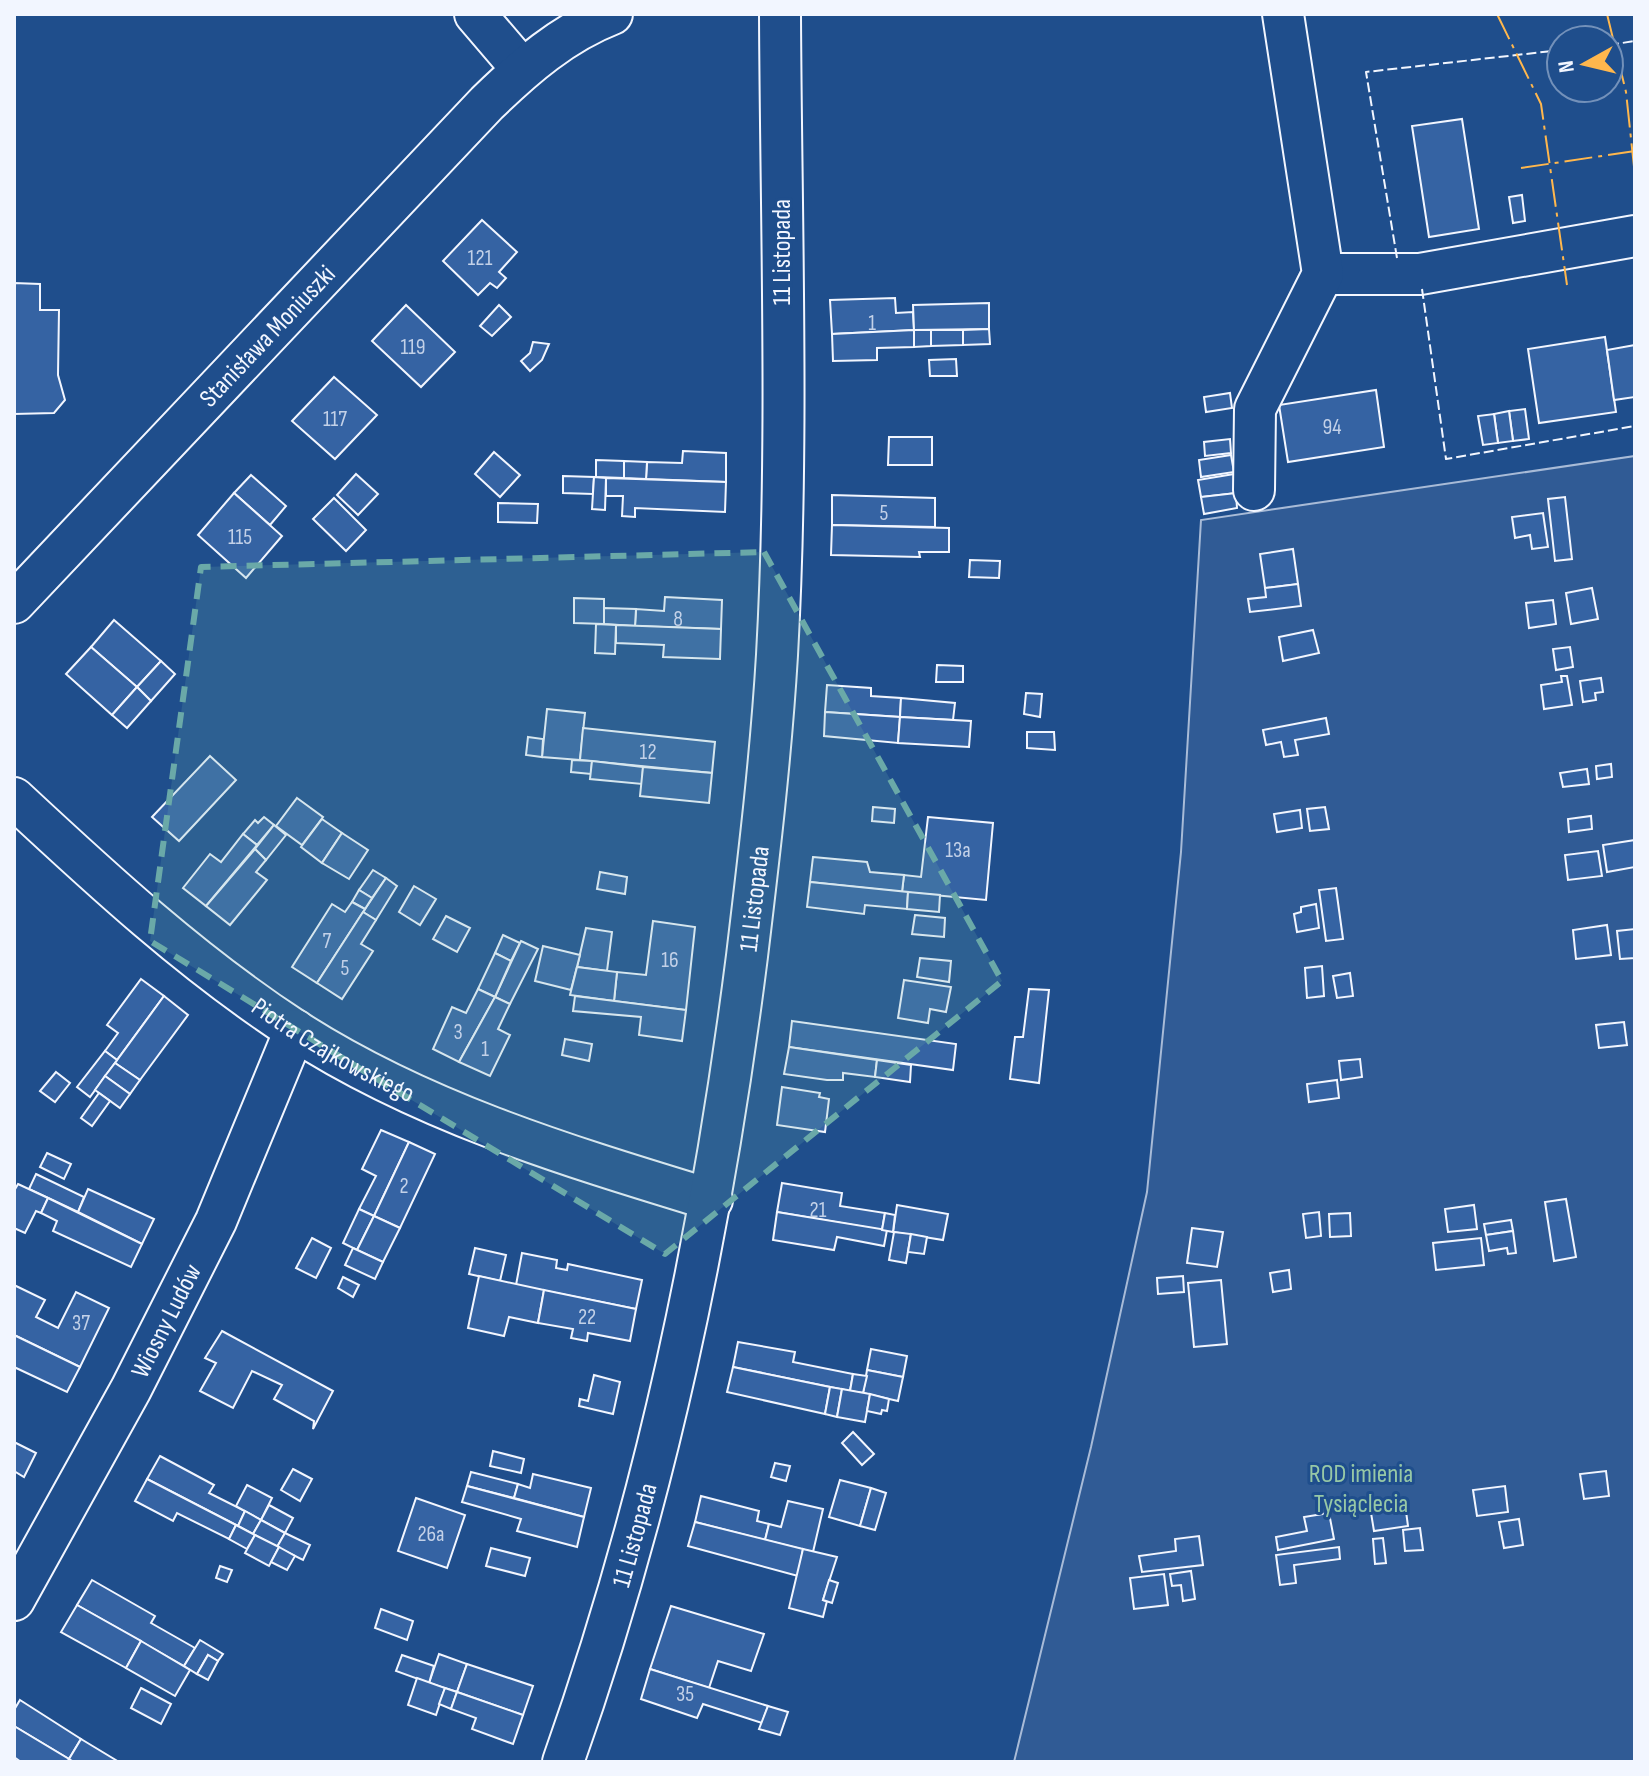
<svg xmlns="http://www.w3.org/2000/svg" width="1649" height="1776" viewBox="0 0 1649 1776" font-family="'Sofia Sans Condensed',sans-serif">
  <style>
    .built { fill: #305b95; stroke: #a8bbd7; stroke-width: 2 }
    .building { fill: #3563a3; stroke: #f2f6ff; stroke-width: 2 }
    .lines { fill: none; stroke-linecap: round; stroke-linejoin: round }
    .minor-casing { stroke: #f2f6ff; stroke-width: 44 }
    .minor { stroke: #1f4e8c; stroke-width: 40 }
    .fence { stroke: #f2f6ff; stroke-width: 2; stroke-dasharray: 10 4; stroke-linecap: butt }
    .power { stroke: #ffb74d; stroke-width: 2; stroke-dasharray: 28 6 4 6; stroke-linecap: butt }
    .marked { fill: #6aa9a8; fill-opacity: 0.2; stroke: #6aa9a8; stroke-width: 6; stroke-dasharray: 16 10; stroke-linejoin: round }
    .labels { text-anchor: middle; stroke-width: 6; stroke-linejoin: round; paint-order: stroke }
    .number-label { font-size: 22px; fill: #c3d1e8 }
    .street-label { font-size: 26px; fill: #f2f6ff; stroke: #1f4e8c }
    .park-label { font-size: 26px; fill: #97c8a6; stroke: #1f4e8c }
  </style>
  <rect width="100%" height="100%" fill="#1f4e8c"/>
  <polygon class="built" points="1635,456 1635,1762 1014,1762 1091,1447 1147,1192 1181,852 1201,520"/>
  <g class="building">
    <polygon points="1462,119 1479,229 1429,237 1412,126"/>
    <polygon points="1522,195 1525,221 1513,223 1509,197"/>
    <polygon points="482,220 517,252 499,272 506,278 497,288 490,283 478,295 443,261"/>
    <polygon points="14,283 40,284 40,310 59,310 58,375 65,400 54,413 14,414"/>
    <polygon points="895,298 896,313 913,312 914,330 832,334 830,300"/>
    <polygon points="989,303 989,329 914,330 913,305"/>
    <polygon points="406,305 455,352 421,387 372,341"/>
    <polygon points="499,305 511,317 492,336 480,326"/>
    <polygon points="989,329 990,344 963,345 963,330"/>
    <polygon points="914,330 914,347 877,348 877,360 833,361 832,334"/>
    <polygon points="914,330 931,330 931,346 914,347"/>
    <polygon points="931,330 963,330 963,345 931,346"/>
    <polygon points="1605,337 1616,412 1539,423 1528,349"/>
    <polygon points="533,342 549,344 542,360 530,371 521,361 530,353"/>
    <polygon points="1635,345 1635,397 1614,400 1607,350"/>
    <polygon points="956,359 957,376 930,376 929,360"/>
    <polygon points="334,377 377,415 335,459 292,421"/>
    <polygon points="1376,390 1384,447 1288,462 1279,405"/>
    <polygon points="1230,393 1232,408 1206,412 1204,397"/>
    <polygon points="1525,409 1529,439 1513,441 1509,411"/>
    <polygon points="1509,411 1513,441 1498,443 1494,414"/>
    <polygon points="1494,414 1498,443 1483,445 1478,416"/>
    <polygon points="889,437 932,437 932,465 888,465"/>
    <polygon points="1230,439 1231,453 1205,456 1204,442"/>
    <polygon points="683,451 726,453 726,482 646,479 647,462 682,463"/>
    <polygon points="494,452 520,475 500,497 475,474"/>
    <polygon points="1231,455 1234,472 1201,477 1199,460"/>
    <polygon points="596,460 624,461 624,478 596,477"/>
    <polygon points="624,461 647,462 646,479 624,478"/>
    <polygon points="356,474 378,494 358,515 337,495"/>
    <polygon points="1234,474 1236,493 1201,497 1198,480"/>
    <polygon points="251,475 286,506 270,525 234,493"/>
    <polygon points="563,476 594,477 593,494 563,493"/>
    <polygon points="594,477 606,478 605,510 592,509"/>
    <polygon points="606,478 726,482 725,512 635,508 635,517 622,516 623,496 606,496"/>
    <polygon points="234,493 282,536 246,578 198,535"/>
    <polygon points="1236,493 1237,508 1204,514 1201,497"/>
    <polygon points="832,495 935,498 935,527 832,525"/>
    <polygon points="1565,497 1572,559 1555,561 1548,499"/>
    <polygon points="334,498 366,530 346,551 313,519"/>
    <polygon points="498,503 538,504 537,523 498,522"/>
    <polygon points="1543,513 1548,547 1532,549 1530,535 1515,538 1512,517"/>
    <polygon points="832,525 949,528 949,552 919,552 920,557 831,555"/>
    <polygon points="1293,549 1298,584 1265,588 1260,554"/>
    <polygon points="970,560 1000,561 999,578 969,577"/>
    <polygon points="1298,584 1301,606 1250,612 1248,599 1266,597 1265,588"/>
    <polygon points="1592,588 1598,619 1571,624 1566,593"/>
    <polygon points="665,597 722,600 721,629 635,626 636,609 664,611"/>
    <polygon points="574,598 604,599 604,624 574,623"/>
    <polygon points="1553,600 1556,624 1529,628 1526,603"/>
    <polygon points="604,608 636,609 635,626 604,624"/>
    <polygon points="114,620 161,661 137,687 91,647"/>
    <polygon points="596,624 616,625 615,654 595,653"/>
    <polygon points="616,625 721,629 720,659 663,657 664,645 616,643"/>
    <polygon points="1313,630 1319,653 1283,661 1279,637"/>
    <polygon points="91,647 137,687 112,715 66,674"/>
    <polygon points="1570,647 1573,667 1556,670 1553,649"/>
    <polygon points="161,661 175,674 151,701 137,687"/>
    <polygon points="937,665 963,666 963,682 936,682"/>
    <polygon points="1561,676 1567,676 1572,705 1544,709 1541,685 1562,682"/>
    <polygon points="1601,678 1603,692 1595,693 1596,700 1583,702 1580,681"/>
    <polygon points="827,685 871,688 871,696 901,698 900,717 825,712"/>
    <polygon points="137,687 151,701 127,728 112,715"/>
    <polygon points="1026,693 1042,694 1040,717 1024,714"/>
    <polygon points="901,698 955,703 953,720 900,717"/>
    <polygon points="547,709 585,713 580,760 542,757"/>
    <polygon points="825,712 900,717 898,743 824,736"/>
    <polygon points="900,717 971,721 969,747 898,743"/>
    <polygon points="1326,718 1329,734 1295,740 1298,755 1284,757 1281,742 1266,745 1263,730"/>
    <polygon points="583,728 715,742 712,773 580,760"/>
    <polygon points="1027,732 1054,732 1055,750 1027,748"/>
    <polygon points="528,737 543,739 542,757 526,755"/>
    <polygon points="210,756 236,780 179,841 152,817"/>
    <polygon points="572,760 592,761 591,774 571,772"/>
    <polygon points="592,761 643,767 642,784 590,779"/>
    <polygon points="1611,764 1612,777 1597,779 1596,766"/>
    <polygon points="643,767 712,773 709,803 640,796"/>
    <polygon points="1587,769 1589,784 1563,787 1560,773"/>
    <polygon points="297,798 323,817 302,845 276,826"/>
    <polygon points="873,807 895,809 894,823 872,821"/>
    <polygon points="1325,807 1329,829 1310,831 1307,809"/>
    <polygon points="1300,810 1302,828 1277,832 1274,814"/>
    <polygon points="1591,816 1592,829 1569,832 1568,819"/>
    <polygon points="264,817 274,825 257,845 243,834 255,820 258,823"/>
    <polygon points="928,817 993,823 986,900 902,892 904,875 921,877"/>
    <polygon points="322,819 342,833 322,863 301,847"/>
    <polygon points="274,825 286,835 266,860 255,849"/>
    <polygon points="342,833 368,850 349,879 322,863"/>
    <polygon points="243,834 257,845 206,906 183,888 210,854 221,862"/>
    <polygon points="1635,840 1635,867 1607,872 1603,845"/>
    <polygon points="255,849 266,860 256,872 267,880 230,925 206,906"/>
    <polygon points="1598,851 1602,876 1568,880 1565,855"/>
    <polygon points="813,857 867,862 870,872 904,875 902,892 810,882"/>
    <polygon points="373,870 386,878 372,898 359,890"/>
    <polygon points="600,872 627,877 625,894 597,889"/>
    <polygon points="386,878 397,886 376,920 363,912"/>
    <polygon points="810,882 908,892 907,909 865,905 864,914 807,907"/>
    <polygon points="414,886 436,899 420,925 399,912"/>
    <polygon points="1336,888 1343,939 1326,941 1319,890"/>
    <polygon points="359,890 372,898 365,909 352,902"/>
    <polygon points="908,892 940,895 939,912 907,909"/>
    <polygon points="352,902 365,909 317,983 292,967 332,904 345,912"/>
    <polygon points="1316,904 1319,928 1297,932 1294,914 1301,912 1301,907"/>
    <polygon points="363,912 376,920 361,944 373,951 342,999 317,983"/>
    <polygon points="915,915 945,918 944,937 912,934"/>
    <polygon points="446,916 470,928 457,952 433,939"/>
    <polygon points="653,921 695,927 686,1010 614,1001 617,972 646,975"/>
    <polygon points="1607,925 1611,955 1576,959 1573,930"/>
    <polygon points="586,928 612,932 607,971 577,967"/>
    <polygon points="1635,929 1635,958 1620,959 1617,931"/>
    <polygon points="503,935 520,943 511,961 495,953"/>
    <polygon points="521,941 538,949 510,1004 495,997"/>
    <polygon points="543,946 580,955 571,990 535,981"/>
    <polygon points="495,953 511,961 495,997 478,989"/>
    <polygon points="920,958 951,961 949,982 917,977"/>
    <polygon points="1322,966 1324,996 1307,998 1305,968"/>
    <polygon points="577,967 617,972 614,1001 570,995"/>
    <polygon points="1350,973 1353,996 1337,998 1333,976"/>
    <polygon points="141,979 164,996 117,1060 105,1051 118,1033 107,1025"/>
    <polygon points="904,980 951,987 946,1012 930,1009 928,1023 898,1018"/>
    <polygon points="478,989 495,997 459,1062 433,1049 452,1007 466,1013"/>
    <polygon points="1029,989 1049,990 1039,1083 1010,1079 1015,1037 1023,1037"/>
    <polygon points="164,996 188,1015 140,1080 115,1063"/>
    <polygon points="575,996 686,1010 682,1041 639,1035 641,1017 573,1011"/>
    <polygon points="495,997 510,1004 498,1029 510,1035 490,1076 459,1062"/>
    <polygon points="792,1021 956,1044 953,1070 789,1047"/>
    <polygon points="1624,1022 1627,1045 1599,1048 1596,1025"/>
    <polygon points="565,1039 592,1044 589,1061 562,1055"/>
    <polygon points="789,1047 877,1060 875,1077 843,1073 843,1080 827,1080 784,1074"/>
    <polygon points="105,1051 117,1060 90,1097 77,1087"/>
    <polygon points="1360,1059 1362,1077 1341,1080 1339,1061"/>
    <polygon points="877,1060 911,1065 910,1082 875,1077"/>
    <polygon points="115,1063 140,1080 130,1094 105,1076"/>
    <polygon points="56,1072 70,1083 55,1102 40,1091"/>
    <polygon points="105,1076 130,1094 120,1108 95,1090"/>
    <polygon points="1337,1080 1339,1098 1309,1102 1307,1084"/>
    <polygon points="782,1087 820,1093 819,1097 829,1099 825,1132 777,1125"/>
    <polygon points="99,1093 110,1101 92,1126 81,1118"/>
    <polygon points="381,1130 409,1142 374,1216 359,1209 376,1176 362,1169"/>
    <polygon points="409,1142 435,1154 400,1228 374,1216"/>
    <polygon points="47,1153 71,1164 64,1179 40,1167"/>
    <polygon points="36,1174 84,1197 78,1212 29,1189"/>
    <polygon points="782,1183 842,1193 840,1206 885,1213 882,1230 777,1212"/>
    <polygon points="18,1184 48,1198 41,1213 36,1211 25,1233 14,1228 14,1191"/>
    <polygon points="88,1189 154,1219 142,1244 78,1212"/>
    <polygon points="48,1198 142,1244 131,1267 53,1231 57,1221 41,1213"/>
    <polygon points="1566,1199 1576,1257 1554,1261 1545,1202"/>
    <polygon points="897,1205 948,1214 943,1240 893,1232"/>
    <polygon points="1474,1205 1477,1229 1448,1232 1445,1209"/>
    <polygon points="359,1209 374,1216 357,1250 343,1243"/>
    <polygon points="777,1212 887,1230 884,1246 837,1237 834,1250 773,1240"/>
    <polygon points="1319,1212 1321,1236 1306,1238 1303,1214"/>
    <polygon points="885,1213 895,1215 893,1232 882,1230"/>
    <polygon points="1350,1213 1351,1236 1330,1237 1329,1214"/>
    <polygon points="374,1216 400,1228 383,1262 357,1250"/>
    <polygon points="1511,1220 1513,1231 1486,1235 1484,1224"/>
    <polygon points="1192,1228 1223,1232 1217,1267 1187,1263"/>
    <polygon points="1513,1231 1516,1253 1508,1254 1507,1248 1489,1251 1486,1235"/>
    <polygon points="894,1232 911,1234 906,1263 889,1260"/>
    <polygon points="911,1234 927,1237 924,1254 908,1252"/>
    <polygon points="312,1238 331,1248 316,1278 296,1268"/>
    <polygon points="1481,1238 1484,1265 1436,1270 1433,1243"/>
    <polygon points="353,1248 383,1262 375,1279 345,1265"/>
    <polygon points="475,1248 506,1255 500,1281 469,1274"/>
    <polygon points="522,1253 557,1260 556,1268 567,1270 568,1264 642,1280 636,1309 516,1285"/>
    <polygon points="1289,1270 1291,1289 1273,1292 1270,1273"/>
    <polygon points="479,1276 544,1290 538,1323 509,1317 504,1336 468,1328"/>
    <polygon points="1183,1276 1184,1292 1158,1294 1157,1278"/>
    <polygon points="343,1277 359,1285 353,1297 338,1288"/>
    <polygon points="1221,1280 1227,1344 1194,1347 1188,1283"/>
    <polygon points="14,1285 45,1300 36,1317 58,1328 76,1292 109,1308 80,1367 14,1335"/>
    <polygon points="544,1290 636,1309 630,1341 588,1333 587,1341 571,1338 573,1329 538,1323"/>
    <polygon points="222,1331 333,1391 313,1429 314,1421 274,1399 282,1385 252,1371 233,1408 200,1391 216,1363 205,1358"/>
    <polygon points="14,1335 80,1367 67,1392 14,1367"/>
    <polygon points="738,1342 795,1352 793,1362 853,1374 850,1391 733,1367"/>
    <polygon points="871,1349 907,1356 903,1377 867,1370"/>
    <polygon points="733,1367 830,1387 825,1414 727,1392"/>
    <polygon points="867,1370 903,1377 898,1401 863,1393"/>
    <polygon points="853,1374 867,1376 863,1393 850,1391"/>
    <polygon points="594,1375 620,1382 613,1414 579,1406 580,1399 588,1401"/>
    <polygon points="830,1387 842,1389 837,1417 825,1414"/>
    <polygon points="842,1389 870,1394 865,1422 837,1417"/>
    <polygon points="870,1394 889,1399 887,1411 882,1410 881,1414 867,1411"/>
    <polygon points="853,1432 874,1454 862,1465 842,1443"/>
    <polygon points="14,1442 36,1453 24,1477 14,1471"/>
    <polygon points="493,1451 524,1459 521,1473 490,1466"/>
    <polygon points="160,1456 214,1485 209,1493 245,1511 238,1526 147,1479"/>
    <polygon points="775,1463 790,1466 786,1481 771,1477"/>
    <polygon points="293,1469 312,1479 300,1501 281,1490"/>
    <polygon points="1606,1471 1609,1496 1584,1499 1580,1474"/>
    <polygon points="471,1472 518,1484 514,1498 467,1486"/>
    <polygon points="533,1474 591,1488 584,1517 514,1498 518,1484 530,1488"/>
    <polygon points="147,1479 236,1525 229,1539 177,1513 173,1521 135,1501"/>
    <polygon points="840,1480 871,1488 860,1526 829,1517"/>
    <polygon points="247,1485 272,1498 261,1520 236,1506"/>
    <polygon points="467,1486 584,1517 577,1547 517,1531 521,1519 462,1502"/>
    <polygon points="1505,1486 1508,1512 1477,1516 1473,1490"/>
    <polygon points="871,1488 886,1493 875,1530 860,1526"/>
    <polygon points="701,1496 759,1511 757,1521 769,1524 765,1540 695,1522"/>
    <polygon points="416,1498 465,1515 447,1568 398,1551"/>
    <polygon points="788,1501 823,1509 813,1552 765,1540 769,1524 781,1527"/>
    <polygon points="1405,1504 1408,1526 1374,1531 1371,1513 1380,1512 1380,1508"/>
    <polygon points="269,1505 293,1518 285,1533 261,1520"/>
    <polygon points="245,1511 261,1520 253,1534 238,1526"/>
    <polygon points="1329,1513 1334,1539 1278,1550 1276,1537 1307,1531 1304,1517"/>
    <polygon points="1519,1519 1523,1545 1504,1548 1499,1522"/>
    <polygon points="261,1520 285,1533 277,1547 253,1534"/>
    <polygon points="695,1522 803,1549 798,1576 688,1546"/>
    <polygon points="236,1525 255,1535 247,1549 229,1539"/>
    <polygon points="1420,1528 1423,1550 1405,1551 1403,1530"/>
    <polygon points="285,1533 310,1545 303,1560 277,1547"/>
    <polygon points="255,1535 279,1547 269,1566 245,1553"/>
    <polygon points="1199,1536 1203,1565 1142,1572 1139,1556 1176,1551 1175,1539"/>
    <polygon points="1383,1538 1386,1563 1375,1564 1373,1539"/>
    <polygon points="279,1547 295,1556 287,1570 271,1562"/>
    <polygon points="1339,1547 1340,1559 1294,1565 1296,1583 1280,1585 1276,1555"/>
    <polygon points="491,1548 530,1558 525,1576 486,1566"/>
    <polygon points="803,1549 837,1557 823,1600 827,1601 823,1617 789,1608"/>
    <polygon points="220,1566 232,1570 227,1582 216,1578"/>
    <polygon points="1191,1571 1195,1599 1183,1601 1181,1585 1172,1586 1170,1574"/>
    <polygon points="1164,1574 1168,1605 1134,1609 1130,1578"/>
    <polygon points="92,1580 155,1616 151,1623 195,1648 184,1666 77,1605"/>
    <polygon points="829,1580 838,1583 832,1603 823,1600"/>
    <polygon points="77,1605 141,1641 126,1668 61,1632"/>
    <polygon points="671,1606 764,1634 751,1671 718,1661 709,1688 650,1669"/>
    <polygon points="381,1609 413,1621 407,1640 375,1628"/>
    <polygon points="200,1640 223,1654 218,1661 208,1655 197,1674 184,1666"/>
    <polygon points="141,1641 190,1670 175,1696 126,1668"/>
    <polygon points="439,1654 467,1664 457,1692 429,1683"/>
    <polygon points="208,1655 218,1661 208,1680 197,1674"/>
    <polygon points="402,1655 434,1666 429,1683 396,1671"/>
    <polygon points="467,1664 533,1686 523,1715 457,1692"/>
    <polygon points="650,1669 768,1706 762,1723 703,1704 697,1718 641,1699"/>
    <polygon points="417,1678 445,1688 436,1715 408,1705"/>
    <polygon points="141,1688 171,1704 161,1724 131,1708"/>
    <polygon points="445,1688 457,1692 451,1709 439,1704"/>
    <polygon points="457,1692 523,1715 513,1744 472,1729 476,1718 451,1709"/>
    <polygon points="20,1700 81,1739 69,1759 14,1726 14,1710"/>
    <polygon points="768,1706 788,1712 780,1735 759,1729"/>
    <polygon points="14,1726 69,1759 67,1762 21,1762 14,1757"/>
    <polygon points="81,1739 119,1762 74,1762 69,1759"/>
  </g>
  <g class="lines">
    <defs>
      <g id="minor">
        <polyline points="475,14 522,69"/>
        <polyline points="1323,274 1420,274 1635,236"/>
        <polyline points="1254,490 1255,409 1323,274 1283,14"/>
        <path id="s1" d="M14,603L487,103C524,67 563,33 612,14"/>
        <path id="s2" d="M14,798C102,880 192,963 293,1029C421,1112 568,1156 712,1200"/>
        <path id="s3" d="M14,1600L131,1389L216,1221L295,1030"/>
        <path id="s4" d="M563,1762C656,1500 712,1232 747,956C759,856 771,756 777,655C789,442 781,227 780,14"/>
      </g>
    </defs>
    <use href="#minor" class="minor-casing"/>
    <use href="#minor" class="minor"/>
    <g class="fence">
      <polyline points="1609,45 1635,41"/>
      <polyline points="1397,258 1366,72 1561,50"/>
      <polyline points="1422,289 1446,459 1635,426"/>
    </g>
    <g class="power">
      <polyline points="1497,14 1541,104 1567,285"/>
      <polyline points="1607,14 1626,92 1635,176"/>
      <polyline points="1521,168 1635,151"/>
    </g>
  </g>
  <path class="marked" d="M764,552L1002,981L665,1254L150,941L201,567Z"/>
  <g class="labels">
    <g class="number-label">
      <text x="480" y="265">121</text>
      <text x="872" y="330">1</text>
      <text x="413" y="354">119</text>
      <text x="335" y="426">117</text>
      <text x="1332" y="434">94</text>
      <text x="884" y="520">5</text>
      <text x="240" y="544">115</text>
      <text x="678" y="626">8</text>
      <text x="648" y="759">12</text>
      <text x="958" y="857">13a</text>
      <text x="327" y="948">7</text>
      <text x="670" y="967">16</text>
      <text x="345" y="975">5</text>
      <text x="458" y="1039">3</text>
      <text x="485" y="1056">1</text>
      <text x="404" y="1193">2</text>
      <text x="818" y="1217">21</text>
      <text x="587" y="1324">22</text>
      <text x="81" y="1330">37</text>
      <text x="431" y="1541">26a</text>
      <text x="685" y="1701">35</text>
    </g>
    <g class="street-label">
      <text transform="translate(781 252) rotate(-90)" y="9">11 Listopada</text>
      <text dy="9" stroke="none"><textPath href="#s1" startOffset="368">Stanisława Moniuszki</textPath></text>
      <text dy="9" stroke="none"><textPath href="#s4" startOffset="886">11 Listopada</textPath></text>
      <text dy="9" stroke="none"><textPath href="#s2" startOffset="408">Piotra Czajkowskiego</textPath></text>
      <text dy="9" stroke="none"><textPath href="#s3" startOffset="318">Wiosny Ludów</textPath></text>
      <text dy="9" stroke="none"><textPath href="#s4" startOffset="238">11 Listopada</textPath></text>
    </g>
    <g class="park-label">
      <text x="1361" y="1482">ROD imienia<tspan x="1361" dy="30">Tysiąclecia</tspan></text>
    </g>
  </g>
  <rect width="1649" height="1776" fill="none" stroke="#f2f6ff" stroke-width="32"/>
  <g transform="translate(1585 64) rotate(262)"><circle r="38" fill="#1f4e8c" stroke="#7391ba" stroke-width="2"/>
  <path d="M0-6L14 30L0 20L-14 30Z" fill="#ffb74d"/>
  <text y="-12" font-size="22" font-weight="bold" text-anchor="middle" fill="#f2f6ff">N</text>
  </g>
</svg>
